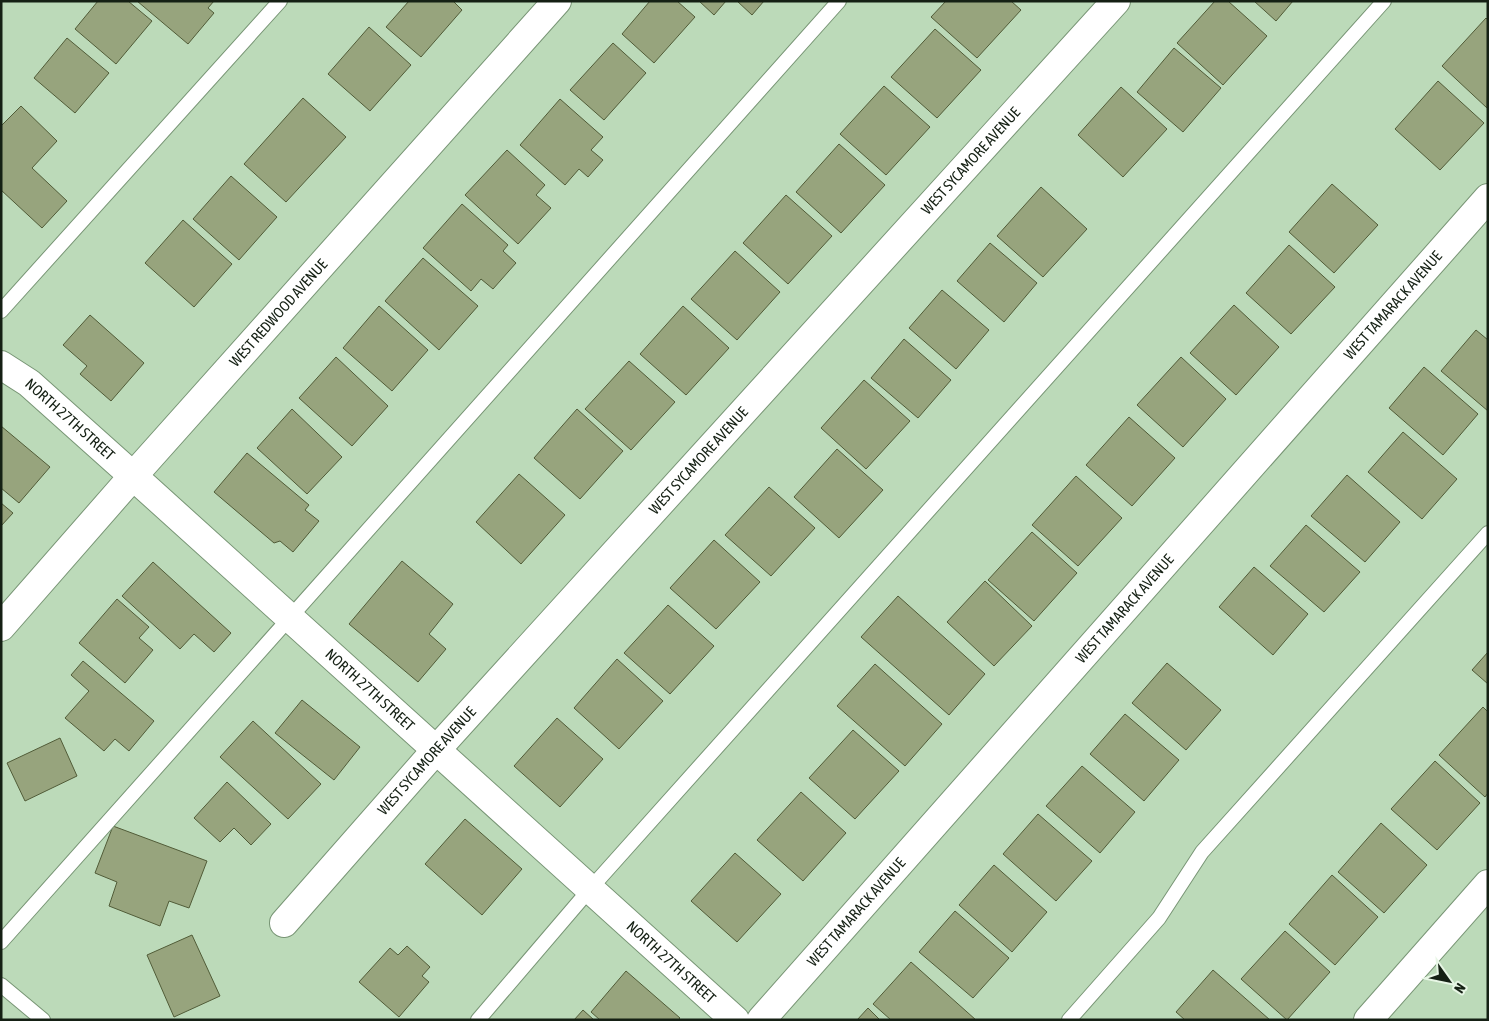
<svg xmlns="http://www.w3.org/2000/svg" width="1489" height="1021" viewBox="0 0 1489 1021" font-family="'Asap Condensed',sans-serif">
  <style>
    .building { fill: #97a47d; stroke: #515c38 }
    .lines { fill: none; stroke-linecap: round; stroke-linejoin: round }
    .lane-casing { stroke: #789575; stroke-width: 16 }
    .street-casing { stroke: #789575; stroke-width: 30 }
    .lane { stroke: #fff; stroke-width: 14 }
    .street { stroke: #fff; stroke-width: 28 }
    .labels { text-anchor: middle; stroke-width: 5; stroke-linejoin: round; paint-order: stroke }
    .street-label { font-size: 15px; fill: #152014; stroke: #e7f6e5 }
  </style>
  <rect width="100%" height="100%" fill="#bcdab9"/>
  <g class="building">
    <polygon points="98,1 128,1 152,21 116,64 75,29"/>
    <polygon points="137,1 214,1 208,8 214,13 188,44"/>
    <polygon points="409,1 453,1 462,10 421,57 386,27"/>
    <polygon points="650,1 677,1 695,17 654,63 622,34"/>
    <polygon points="699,1 726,1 714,15"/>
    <polygon points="737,1 764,1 752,15"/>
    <polygon points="946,1 1011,1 1021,10 977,58 931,17"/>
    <polygon points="1215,1 1228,1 1267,36 1223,85 1177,43"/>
    <polygon points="1254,1 1293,1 1276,21"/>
    <polygon points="1486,18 1488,20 1487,108 1442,66"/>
    <polygon points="369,27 411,65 370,111 328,74"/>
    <polygon points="935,29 981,70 937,118 891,77"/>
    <polygon points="67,38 109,73 75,113 34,78"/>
    <polygon points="613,43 646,73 604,120 570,90"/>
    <polygon points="1174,48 1221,88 1183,132 1137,92"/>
    <polygon points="1438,81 1484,123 1440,170 1395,129"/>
    <polygon points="884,86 930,127 886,175 840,134"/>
    <polygon points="1121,87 1167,129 1123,177 1078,135"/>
    <polygon points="303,98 346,137 286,202 244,164"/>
    <polygon points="560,99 603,137 591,150 603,160 588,177 579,169 565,185 520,145"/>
    <polygon points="21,106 57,141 32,168 67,201 42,228 1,190 1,126"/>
    <polygon points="839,144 885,185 841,233 796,192"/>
    <polygon points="507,150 545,185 536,195 551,208 518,244 465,195"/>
    <polygon points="231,176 277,217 239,260 193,219"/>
    <polygon points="1332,184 1378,225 1334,273 1289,232"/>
    <polygon points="1041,187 1087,229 1043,277 997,236"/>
    <polygon points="786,195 832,236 788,284 743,243"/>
    <polygon points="462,204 508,245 503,251 516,263 493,289 481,279 471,291 423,248"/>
    <polygon points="183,220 232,264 194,307 145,263"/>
    <polygon points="990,243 1037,283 1004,322 957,281"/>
    <polygon points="1289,245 1335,287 1291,334 1246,293"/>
    <polygon points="735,251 780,292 737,340 691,299"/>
    <polygon points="423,258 478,306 439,350 385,301"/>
    <polygon points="942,290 989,330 956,369 909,328"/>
    <polygon points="1234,305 1279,347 1236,395 1190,353"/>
    <polygon points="379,306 428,350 392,391 343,348"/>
    <polygon points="683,306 729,348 686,395 640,354"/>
    <polygon points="90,315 144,363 111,401 80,374 87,366 63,345"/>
    <polygon points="1476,330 1488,340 1488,411 1441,371"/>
    <polygon points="904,339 951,380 918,418 871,378"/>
    <polygon points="336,357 388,406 352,446 299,398"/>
    <polygon points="1181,357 1226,399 1183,447 1137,405"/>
    <polygon points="629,361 675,402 631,450 585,409"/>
    <polygon points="1424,367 1478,414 1443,455 1389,408"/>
    <polygon points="864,380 910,421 866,469 821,428"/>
    <polygon points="292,409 342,457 307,494 257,448"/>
    <polygon points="577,409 623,451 580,499 534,458"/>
    <polygon points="1129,417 1175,458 1132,506 1086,465"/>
    <polygon points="1,426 50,467 19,503 1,488"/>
    <polygon points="1403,432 1457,479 1422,519 1368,472"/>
    <polygon points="837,449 883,490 839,538 794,497"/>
    <polygon points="247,453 309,505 305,510 319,521 293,552 280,541 274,543 214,492"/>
    <polygon points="519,474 565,515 521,564 476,522"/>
    <polygon points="1347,475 1400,522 1365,562 1311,516"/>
    <polygon points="1076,476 1122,518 1078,566 1032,525"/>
    <polygon points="769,487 815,528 771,576 725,535"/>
    <polygon points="1,503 13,513 1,526"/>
    <polygon points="1306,525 1360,572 1324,612 1270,566"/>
    <polygon points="1032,532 1077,573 1034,621 988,580"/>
    <polygon points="714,540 760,582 716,629 670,588"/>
    <polygon points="402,561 453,604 429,634 446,649 418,682 349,624"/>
    <polygon points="153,562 231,633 214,652 194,634 180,649 122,596"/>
    <polygon points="1254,567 1308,614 1273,655 1219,607"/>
    <polygon points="985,581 1032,626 994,666 947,622"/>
    <polygon points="898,596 985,674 949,715 861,637"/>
    <polygon points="117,599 149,627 139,638 153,650 125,683 79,643"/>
    <polygon points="668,605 714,646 670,694 624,653"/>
    <polygon points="1488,652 1488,684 1472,670"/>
    <polygon points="617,659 663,701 619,749 574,708"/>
    <polygon points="83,661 154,721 129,751 115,739 104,751 65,718 89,691 71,675"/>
    <polygon points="1167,663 1221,710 1186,750 1132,703"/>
    <polygon points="875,664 942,724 905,766 837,706"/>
    <polygon points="302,700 360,747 334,780 275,733"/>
    <polygon points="1483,707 1488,712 1488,793 1485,797 1439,755"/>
    <polygon points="1125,714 1179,760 1144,801 1090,754"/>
    <polygon points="557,718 603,759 560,807 514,766"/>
    <polygon points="253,721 321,784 288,819 220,757"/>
    <polygon points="853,730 899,771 855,819 809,778"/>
    <polygon points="60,738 77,776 25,801 7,763"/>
    <polygon points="1435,761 1480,803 1437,850 1391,809"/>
    <polygon points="1082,766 1135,812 1100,853 1046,806"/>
    <polygon points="227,782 271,824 251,845 234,828 220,842 194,818"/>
    <polygon points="801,792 846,833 803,881 757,840"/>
    <polygon points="1038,814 1092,861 1056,901 1003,854"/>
    <polygon points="465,819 522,869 482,915 425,864"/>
    <polygon points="1381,823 1427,865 1384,913 1338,872"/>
    <polygon points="113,826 207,861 189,908 169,901 160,926 109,906 117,882 95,873"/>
    <polygon points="735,853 781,894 737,942 691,901"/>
    <polygon points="994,865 1047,912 1012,952 959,905"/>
    <polygon points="1332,875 1378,917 1335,965 1289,924"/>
    <polygon points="955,911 1009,958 973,998 919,952"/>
    <polygon points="1285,931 1330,972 1287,1020 1241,979"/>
    <polygon points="192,935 220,996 174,1017 147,955"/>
    <polygon points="407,946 430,967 422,976 429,982 399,1017 359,982 390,948 398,955"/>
    <polygon points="911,962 976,1020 891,1020 873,1004"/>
    <polygon points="1213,970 1270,1020 1185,1020 1176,1012"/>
    <polygon points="626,971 680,1018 678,1020 600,1020 591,1012"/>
    <polygon points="868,1008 880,1020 857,1020"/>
    <polygon points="583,1010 594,1020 574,1020"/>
  </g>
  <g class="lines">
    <defs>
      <g id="lane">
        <polyline points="1,311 280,1"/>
        <polyline points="1,942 839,1"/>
        <polyline points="1,985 43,1020"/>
        <polyline points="478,1020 590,889 1384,1"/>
        <polyline points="1069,1020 1159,918 1202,852 1488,533"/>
      </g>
      <g id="street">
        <path id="s1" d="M1,365L29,383L133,476L735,1020"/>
        <path id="s2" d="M1,627L133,476L557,1"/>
        <path id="s3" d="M284,923L436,750L1116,1"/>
        <path id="s4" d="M761,1020L1488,198"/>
        <polyline points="1368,1020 1488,884"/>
      </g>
    </defs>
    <use href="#lane" class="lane-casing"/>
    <use href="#street" class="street-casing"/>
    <use href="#lane" class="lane"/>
    <use href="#street" class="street"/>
  </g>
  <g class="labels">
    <g class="street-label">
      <text dy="5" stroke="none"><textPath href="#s3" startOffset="1026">WEST SYCAMORE AVENUE</textPath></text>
      <text dy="5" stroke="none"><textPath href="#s4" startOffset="954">WEST TAMARACK AVENUE</textPath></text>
      <text dy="5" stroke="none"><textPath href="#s2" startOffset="419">WEST REDWOOD AVENUE</textPath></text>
      <text dy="5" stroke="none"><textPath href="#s1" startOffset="88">NORTH 27TH STREET</textPath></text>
      <text dy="5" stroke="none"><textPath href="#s3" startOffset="621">WEST SYCAMORE AVENUE</textPath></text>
      <text dy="5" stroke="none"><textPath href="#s4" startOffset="549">WEST TAMARACK AVENUE</textPath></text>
      <text dy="5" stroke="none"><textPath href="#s1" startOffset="492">NORTH 27TH STREET</textPath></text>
      <text dy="5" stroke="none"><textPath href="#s3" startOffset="216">WEST SYCAMORE AVENUE</textPath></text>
      <text dy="5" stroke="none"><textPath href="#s4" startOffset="144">WEST TAMARACK AVENUE</textPath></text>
      <text dy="5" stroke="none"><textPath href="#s1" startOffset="898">NORTH 27TH STREET</textPath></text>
    </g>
  </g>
  <rect width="1489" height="1021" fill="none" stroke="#152014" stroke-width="5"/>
  <g transform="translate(1449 981) rotate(123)" stroke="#e7f6e5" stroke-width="4" paint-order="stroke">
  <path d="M0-4L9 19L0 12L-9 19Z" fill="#152014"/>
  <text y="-8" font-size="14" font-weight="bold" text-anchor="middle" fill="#152014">N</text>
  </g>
</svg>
